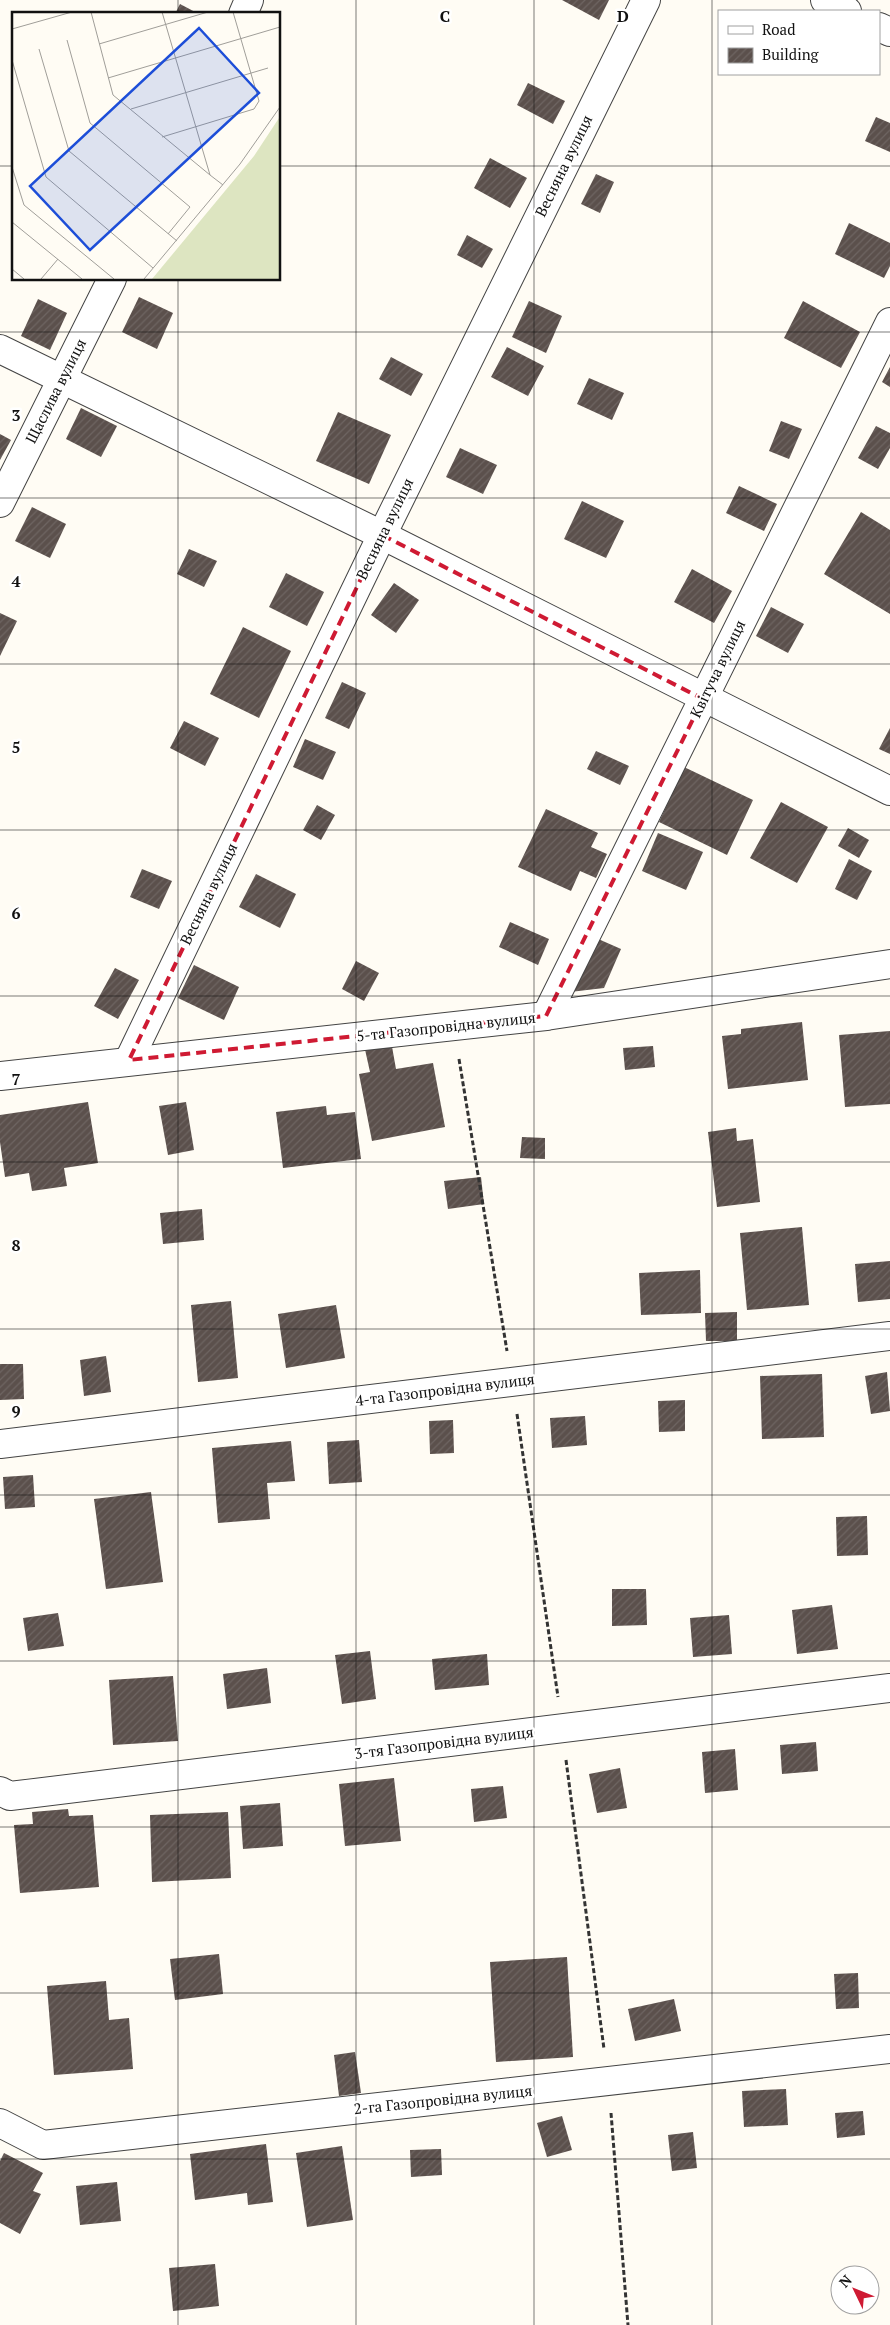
<svg xmlns="http://www.w3.org/2000/svg" width="890" height="2325" viewBox="0 0 890 2325" font-family="'PT Serif',serif">
  <style>
    .building { fill: url(#building-hatch) }
    .lines { fill: none; stroke-linecap: round; stroke-linejoin: round }
    .minor-casing { stroke: #444; stroke-width: 30 }
    .path { stroke: #333; stroke-width: 3; stroke-dasharray: 5 2.5; stroke-linecap: butt }
    .minor { stroke: #fff; stroke-width: 28 }
    .marked { fill: none; stroke: #cf1a33; stroke-width: 4; stroke-dasharray: 10 6; stroke-linejoin: round }
    .grid { fill: none; stroke: #111; stroke-width: 1; stroke-opacity: 0.55 }
    .labels { text-anchor: middle; stroke-width: 5; stroke-linejoin: round; paint-order: stroke }
    .street-label { font-size: 15px; fill: #111; stroke: #fff }
    .inset-road { fill: none; stroke: #a09e99; stroke-width: 1 }
    .view { fill: #1d4ed8; fill-opacity: 0.15; stroke: #1d4ed8; stroke-width: 2.5 }
    .inset-edge { fill: none; stroke: #111; stroke-width: 2.5 }
    .grid-label { font-size: 16px; text-anchor: middle; font-weight: bold; fill: #111; stroke: #fff; stroke-width: 5; stroke-linejoin: round; paint-order: stroke }
  </style>
  <defs>
    <pattern id="building-hatch" width="6" height="6" patternUnits="userSpaceOnUse" patternTransform="scale(1.25)"><rect width="6" height="6" fill="#5b504c"/><path d="M-1 1l2-2M0 6l6-6M5 7l2-2" fill="none" stroke="#6e6562"/></pattern>
  </defs>
  <rect width="100%" height="100%" fill="#fffcf4"/>
  <g class="building">
    <polygon points="562,0 609,0 599,20"/>
    <polygon points="180,4 199,14 175,14"/>
    <polygon points="528,83 565,101 553,124 517,105"/>
    <polygon points="876,117 890,123 890,152 865,141"/>
    <polygon points="490,158 527,178 510,208 474,188"/>
    <polygon points="596,174 614,182 600,213 581,204"/>
    <polygon points="849,223 890,243 890,266 884,278 835,254"/>
    <polygon points="467,235 493,249 482,268 457,255"/>
    <polygon points="139,297 173,313 157,349 122,332"/>
    <polygon points="38,299 67,313 50,350 21,336"/>
    <polygon points="529,301 562,316 546,353 512,337"/>
    <polygon points="803,301 860,332 841,368 784,338"/>
    <polygon points="507,347 544,366 528,396 491,377"/>
    <polygon points="391,357 423,374 411,396 379,379"/>
    <polygon points="890,367 890,387 882,382"/>
    <polygon points="589,378 624,393 612,420 577,404"/>
    <polygon points="81,408 117,426 101,457 66,439"/>
    <polygon points="338,412 391,435 369,484 316,461"/>
    <polygon points="781,421 802,429 789,459 769,451"/>
    <polygon points="876,426 890,433 890,448 878,469 858,458"/>
    <polygon points="0,434 11,440 0,460"/>
    <polygon points="460,448 497,465 483,494 446,477"/>
    <polygon points="739,486 777,504 764,531 726,513"/>
    <polygon points="582,501 624,521 606,558 564,539"/>
    <polygon points="32,507 66,524 50,558 15,541"/>
    <polygon points="861,512 890,530 890,614 824,574"/>
    <polygon points="189,549 217,561 204,587 177,574"/>
    <polygon points="692,569 732,591 714,623 674,602"/>
    <polygon points="286,573 324,592 307,626 269,607"/>
    <polygon points="394,583 419,600 396,633 371,615"/>
    <polygon points="771,607 804,624 788,653 756,636"/>
    <polygon points="0,613 17,621 0,656"/>
    <polygon points="243,627 291,651 259,718 210,694"/>
    <polygon points="342,682 366,693 349,729 325,718"/>
    <polygon points="184,721 219,738 205,766 170,748"/>
    <polygon points="890,728 890,754 879,749"/>
    <polygon points="305,739 336,752 323,780 293,767"/>
    <polygon points="596,751 629,766 620,785 587,769"/>
    <polygon points="684,767 753,800 727,855 659,822"/>
    <polygon points="781,802 828,827 797,883 750,858"/>
    <polygon points="317,805 335,815 321,840 303,830"/>
    <polygon points="546,809 598,833 591,847 607,854 596,878 580,871 571,891 518,867"/>
    <polygon points="848,828 869,840 859,858 838,846"/>
    <polygon points="658,833 703,852 686,890 642,871"/>
    <polygon points="849,859 872,871 857,900 835,889"/>
    <polygon points="142,869 172,881 159,909 130,897"/>
    <polygon points="256,874 296,894 280,928 239,907"/>
    <polygon points="510,922 549,939 538,965 499,947"/>
    <polygon points="596,938 621,949 604,988 570,992"/>
    <polygon points="356,961 379,973 364,1001 342,989"/>
    <polygon points="194,965 239,987 224,1020 178,998"/>
    <polygon points="115,968 139,980 118,1019 94,1006"/>
    <polygon points="802,1022 808,1080 728,1089 722,1036 741,1034 741,1029"/>
    <polygon points="890,1031 890,1104 845,1107 839,1035"/>
    <polygon points="391,1041 396,1069 433,1063 445,1127 372,1141 359,1074 370,1072 364,1045"/>
    <polygon points="653,1046 655,1067 625,1070 623,1048"/>
    <polygon points="88,1102 98,1163 64,1168 67,1186 32,1191 29,1173 5,1177 0,1142 0,1115"/>
    <polygon points="186,1102 194,1150 168,1155 159,1106"/>
    <polygon points="326,1106 327,1115 355,1112 361,1159 283,1168 276,1112"/>
    <polygon points="736,1128 737,1141 753,1139 760,1202 717,1207 708,1132"/>
    <polygon points="522,1137 545,1138 545,1159 520,1158"/>
    <polygon points="481,1177 484,1204 448,1209 444,1181"/>
    <polygon points="202,1209 204,1240 163,1244 160,1213"/>
    <polygon points="802,1227 809,1305 747,1310 740,1233"/>
    <polygon points="890,1261 890,1299 858,1302 855,1264"/>
    <polygon points="700,1270 701,1313 641,1315 639,1273"/>
    <polygon points="231,1301 238,1378 198,1382 191,1305"/>
    <polygon points="336,1305 345,1358 286,1368 278,1314"/>
    <polygon points="737,1312 737,1341 706,1341 705,1313"/>
    <polygon points="106,1356 111,1392 84,1396 80,1360"/>
    <polygon points="0,1364 23,1364 24,1399 0,1400"/>
    <polygon points="887,1372 890,1411 871,1414 865,1376"/>
    <polygon points="822,1374 824,1437 762,1439 760,1376"/>
    <polygon points="685,1400 685,1431 659,1432 658,1401"/>
    <polygon points="585,1416 587,1445 552,1448 550,1418"/>
    <polygon points="453,1420 454,1453 430,1454 429,1421"/>
    <polygon points="359,1440 362,1482 329,1484 327,1442"/>
    <polygon points="291,1441 295,1481 267,1483 270,1519 218,1523 212,1448"/>
    <polygon points="33,1475 35,1507 5,1509 3,1477"/>
    <polygon points="151,1492 163,1582 106,1589 94,1499"/>
    <polygon points="867,1516 868,1555 837,1556 836,1517"/>
    <polygon points="612,1589 646,1589 647,1625 612,1626"/>
    <polygon points="832,1605 838,1649 797,1654 792,1610"/>
    <polygon points="58,1613 64,1646 28,1651 23,1618"/>
    <polygon points="729,1615 732,1654 693,1657 690,1618"/>
    <polygon points="370,1651 376,1699 342,1704 335,1655"/>
    <polygon points="487,1654 489,1685 435,1690 432,1659"/>
    <polygon points="267,1668 271,1703 227,1709 223,1674"/>
    <polygon points="173,1676 178,1741 113,1745 109,1680"/>
    <polygon points="816,1742 818,1771 782,1774 780,1745"/>
    <polygon points="735,1749 738,1790 705,1793 702,1752"/>
    <polygon points="620,1768 627,1808 597,1813 589,1774"/>
    <polygon points="394,1778 401,1841 345,1846 339,1784"/>
    <polygon points="503,1786 507,1818 474,1822 471,1789"/>
    <polygon points="280,1803 283,1846 243,1849 240,1806"/>
    <polygon points="68,1809 69,1816 93,1815 99,1887 20,1893 14,1825 33,1824 32,1812"/>
    <polygon points="228,1812 231,1878 152,1882 150,1815"/>
    <polygon points="219,1954 223,1994 175,2000 170,1959"/>
    <polygon points="567,1957 573,2057 496,2062 490,1962"/>
    <polygon points="858,1973 859,2008 836,2009 834,1974"/>
    <polygon points="106,1981 109,2020 129,2018 133,2069 54,2075 47,1986"/>
    <polygon points="674,1999 681,2031 635,2041 628,2009"/>
    <polygon points="355,2052 361,2093 339,2096 334,2055"/>
    <polygon points="786,2089 788,2125 744,2127 742,2091"/>
    <polygon points="863,2111 865,2135 837,2138 835,2113"/>
    <polygon points="562,2116 572,2150 547,2157 537,2123"/>
    <polygon points="693,2132 697,2168 672,2171 668,2135"/>
    <polygon points="266,2144 273,2202 248,2205 247,2193 195,2200 190,2154"/>
    <polygon points="342,2146 353,2220 307,2227 296,2153"/>
    <polygon points="441,2149 442,2175 411,2177 410,2150"/>
    <polygon points="4,2153 43,2173 33,2191 41,2194 20,2234 0,2223 0,2161"/>
    <polygon points="117,2182 121,2221 80,2225 76,2186"/>
    <polygon points="215,2264 219,2306 173,2311 169,2268"/>
  </g>
  <g class="lines">
    <defs>
      <g id="minor">
        <polyline points="825,0 847,11"/>
        <polyline points="243,14 249,0"/>
        <polyline points="879,27 890,32"/>
        <polyline points="0,349 382,535 890,791"/>
        <polyline points="0,503 112,279"/>
        <polyline points="546,1016 890,322"/>
        <polyline points="129,1060 382,535 646,0"/>
        <polyline points="0,1076 546,1016 890,964"/>
        <polyline points="0,1444 890,1336"/>
        <polyline points="0,1791 10,1796 890,1688"/>
        <polyline points="0,2123 43,2145 890,2049"/>
      </g>
    </defs>
    <use href="#minor" class="minor-casing"/>
    <g class="path">
      <polyline points="459,1059 507,1351"/>
      <polyline points="517,1414 558,1697"/>
      <polyline points="566,1760 604,2049"/>
      <polyline points="611,2113 628,2325"/>
    </g>
    <use href="#minor" class="minor"/>
  </g>
  <path class="marked" d="M382,535L703,699L546,1016L129,1060Z"/>
  <path class="grid" d="M178,0V14M356,0V2325M534,0V2325M712,0V2325M0,166H14M279,166H890M178,279V2325M0,332H890M0,498H890M0,664H890M0,830H890M0,996H890M0,1162H890M0,1329H890M0,1495H890M0,1661H890M0,1827H890M0,1993H890M0,2159H890"/>
  <g class="labels">
    <g class="street-label">
      <text transform="translate(564 166) rotate(-64)" y="5">Весняна вулиця</text>
      <text transform="translate(56 391) rotate(-63)" y="5">Щаслива вулиця</text>
      <text transform="translate(385 529) rotate(-64)" y="5">Весняна вулиця</text>
      <text transform="translate(718 669) rotate(-64)" y="5">Квітуча вулиця</text>
      <text transform="translate(209 894) rotate(-64)" y="5">Весняна вулиця</text>
      <text transform="translate(446 1027) rotate(-6)" y="5">5-та Газопровідна вулиця</text>
      <text transform="translate(445 1390) rotate(-7)" y="5">4-та Газопровідна вулиця</text>
      <text transform="translate(444 1743) rotate(-7)" y="5">3-тя Газопровідна вулиця</text>
      <text transform="translate(443 2100) rotate(-6)" y="5">2-га Газопровідна вулиця</text>
    </g>
  </g>
  <g transform="translate(12 12)">
    <rect width="268" height="268" fill="#fffcf4"/>
    <path d="M267,106V267H140L242,144Z" fill="#dde5c1"/>
    <path class="inset-road" d="M79,0L101,83L198,163M150,0L198,163L211,173M0,17L60,0M55,28L78,111L178,195L156,222M87,32L196,0M27,37L57,139L165,229M0,48L34,165L141,256M96,66L268,15M119,97L256,56M150,125L242,97L247,89L221,0M0,155L12,193L102,267M0,210L70,267M0,257L12,267M29,267L46,247M132,267L228,152L268,95"/>
    <path class="view" d="M187,16L247,81L78,238L18,174Z"/>
    <rect width="268" height="268" class="inset-edge"/>
  </g>
  <g class="grid-label">
    <text x="445" y="22">C</text>
    <text x="623" y="22">D</text>
    <text x="16" y="421">3</text>
    <text x="16" y="587">4</text>
    <text x="16" y="753">5</text>
    <text x="16" y="919">6</text>
    <text x="16" y="1085">7</text>
    <text x="16" y="1251">8</text>
    <text x="16" y="1417">9</text>
  </g>
  <rect x="718" y="10" width="162" height="65" fill="#ffffff" stroke="#a0a0a0"/>
  <rect x="728" y="26" width="25" height="8" fill="#ffffff" stroke="#a0a0a0"/>
  <text x="762" y="35" font-size="15" fill="#111111">Road</text>
  <rect x="728" y="48" width="25" height="15" fill="url(#building-hatch)" stroke="#a0a0a0"/>
  <text x="762" y="60" font-size="15" fill="#111111">Building</text>
  <g transform="translate(855 2290) rotate(313)"><circle r="24" fill="#ffffff" stroke="#a0a0a0"/>
  <path d="M0-4L9 19L0 12L-9 19Z" fill="#cf1a33"/>
  <text y="-8" font-size="14" font-weight="bold" text-anchor="middle" fill="#111111">N</text>
  </g>
</svg>
